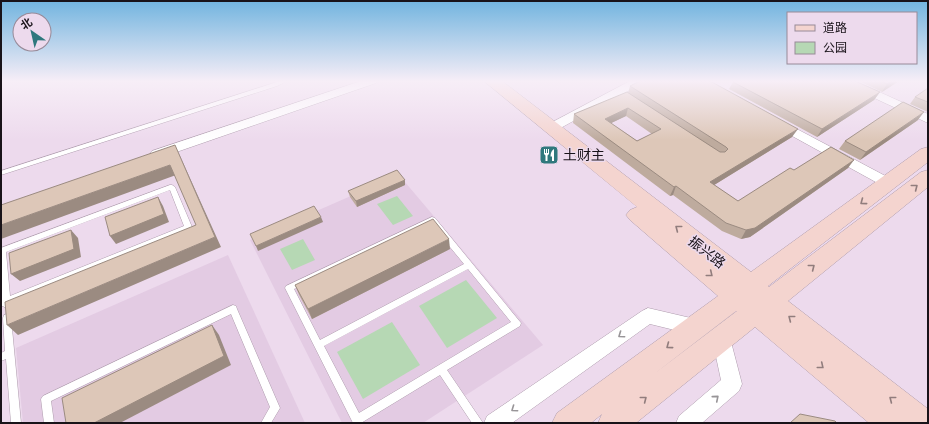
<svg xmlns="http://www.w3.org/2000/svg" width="929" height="424" viewBox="0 0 929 424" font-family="Raleway,'Noto Sans SC',sans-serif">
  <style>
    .built { fill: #e3cbe3 }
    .green { fill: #b6d8b4 }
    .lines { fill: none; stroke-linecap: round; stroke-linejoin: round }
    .lane-casing { stroke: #af9dae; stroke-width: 1 }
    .street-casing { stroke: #af9dae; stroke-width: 1 }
    .secondary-casing { stroke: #af9dae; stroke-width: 1 }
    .lane { fill: #fff; fill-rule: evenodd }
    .street { fill: #fff; fill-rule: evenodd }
    .secondary { fill: #f4d4cf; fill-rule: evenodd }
    .wall { fill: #beab9e; fill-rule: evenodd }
    .shaded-wall { fill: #9b8b81 }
    .building { fill: #ddc7b8; stroke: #9b8b81; fill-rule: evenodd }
    .oneway { stroke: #917d7d }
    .oneway2 { stroke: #989598 }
    .labels { text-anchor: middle; stroke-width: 3; stroke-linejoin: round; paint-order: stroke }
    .poi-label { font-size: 14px; fill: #191319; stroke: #eddaed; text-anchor: start }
    .street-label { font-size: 14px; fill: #191319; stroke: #eddaed }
  </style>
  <rect width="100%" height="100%" fill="#eddaed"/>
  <g class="built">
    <polygon points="399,175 543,345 423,423 342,423 250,240"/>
    <polygon points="228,255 305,423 23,423 16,348"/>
  </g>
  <g class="green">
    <polygon points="397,196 413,216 393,225 377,204"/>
    <polygon points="303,239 315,260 292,270 280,249"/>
    <polygon points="466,280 497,318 447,348 419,306"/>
    <polygon points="392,322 420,365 363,399 337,352"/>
  </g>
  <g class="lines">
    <defs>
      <g id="lane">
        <polygon points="280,81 287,81 277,86 1,175 1,171"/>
        <path d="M170,185H172L175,187L192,227L191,229L11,303L10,307L7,308L4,307L3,306H1V299H2L1,283V248ZM170,190L184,226L10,296L6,252Z"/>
        <path d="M432,217L435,218L521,323L520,326L447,370L483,423H472L440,375L361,423H353L285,288L286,286ZM431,224L464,264L320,340L294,289ZM468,269L511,322L359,413L324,346Z"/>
        <polygon points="233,305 236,306 237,309 280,408 271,423 261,423 270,407 231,314 51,401 54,423 44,423 41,399 43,396"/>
        <polygon points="7,314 10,315 11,318 21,423 11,423 6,359 1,361 1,353 5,351 3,318 4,315"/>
      </g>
      <g id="street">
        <polygon points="361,81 378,81 376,83 162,157 157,158 152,157 150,154 152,151"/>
        <polygon points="630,81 645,81 643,83 555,131 547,131 545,128 547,125"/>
        <polygon points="840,81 855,81 928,114 928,123 842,83"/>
        <polygon points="778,119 893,180 895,183 893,186 888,188 883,186 774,126 772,123 774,120"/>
        <polygon points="648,308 695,319 701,321 704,327 701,333 695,335 650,324 512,423 484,423 487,416 642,311"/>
        <polygon points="721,330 728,332 730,338 742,384 739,391 702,423 676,423 679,416 721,380 712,338 714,332"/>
      </g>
      <path id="secondary" d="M484,81H502L751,272L921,149L928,147V162L768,286L769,287L921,172L928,170V187L788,301L928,409V423H869L755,327L636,423H598L602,414L591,423H552L557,413L718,296L630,220L626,215L630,210L637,207ZM736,311H737L654,374Z"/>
    </defs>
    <use href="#lane" class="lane-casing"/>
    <use href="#street" class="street-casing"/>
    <use href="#secondary" class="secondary-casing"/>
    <use href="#lane" class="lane"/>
    <use href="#street" class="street"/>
    <use href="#secondary" class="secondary"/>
  </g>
  <g class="wall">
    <polygon points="859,81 899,81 882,92"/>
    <polygon points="733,82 880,92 874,100 817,137 729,89"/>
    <path d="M630,86L792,137L714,185L738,201L794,170L848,168L750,237L741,239L722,231L673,195L670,196L573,123L574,114L628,93ZM626,116L652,134L637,141L611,123Z"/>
    <polygon points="928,87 928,112 910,104 915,97 926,90"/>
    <polygon points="918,120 860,160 839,149 845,141"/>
    <polygon points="405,185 357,207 350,197 348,191"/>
    <polygon points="450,249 312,319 299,295 295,285"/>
  </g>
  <g class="shaded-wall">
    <polygon points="892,81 899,81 882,92 887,84"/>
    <polygon points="880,92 874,100 817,137 822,129"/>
    <polygon points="628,108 626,116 603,127 605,119"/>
    <polygon points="924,112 918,120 860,160 866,152"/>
    <polygon points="798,129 792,137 706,190 710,182"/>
    <polygon points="175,145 180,156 221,247 18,335 7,325 215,237"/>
    <polygon points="854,160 848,168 750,237 741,239 746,230"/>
    <polygon points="170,165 176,175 1,239 1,225"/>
    <polygon points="405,180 405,185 357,207 356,201"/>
    <polygon points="676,186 673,195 670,196 674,187"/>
    <polygon points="158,197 163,206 169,222 116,244 110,236"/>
    <polygon points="321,217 323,222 258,251 256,246"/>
    <polygon points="71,230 78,238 81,257 20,281 11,274"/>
    <polygon points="449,239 450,249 312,319 308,309"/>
    <polygon points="212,325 219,335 231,365 120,423 94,423"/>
  </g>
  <g class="building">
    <path d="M640,81H710L798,129L710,182L738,201L790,168L794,170L831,147L854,160L755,228L746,230L726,223L676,186L674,187L574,114L627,92L720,152H725L728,149L726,147L630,86ZM628,108L661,129L637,141L605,119Z"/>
    <polygon points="734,81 855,81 880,92 822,129 733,82"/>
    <polygon points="881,81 892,81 887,84"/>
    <polygon points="928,88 928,102 915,97"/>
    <polygon points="903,102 924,112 866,152 845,141"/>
    <polygon points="175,145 215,237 7,325 5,302 196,225 170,165 1,225 1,205"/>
    <polygon points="397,170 405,180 356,201 348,191"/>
    <polygon points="158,197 164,214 110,236 105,217"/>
    <polygon points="314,206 321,217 256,246 250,234"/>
    <polygon points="433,219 449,239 308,309 295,285"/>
    <polygon points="71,230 74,249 11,274 9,253"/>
    <polygon points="212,325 224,356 94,423 66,423 62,398"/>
    <polygon points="800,414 835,421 837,423 790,423"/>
  </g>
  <defs><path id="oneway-chevron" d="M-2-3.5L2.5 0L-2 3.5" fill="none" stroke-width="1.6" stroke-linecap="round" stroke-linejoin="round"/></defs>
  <g class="oneway">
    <use href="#oneway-chevron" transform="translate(915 187) rotate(-38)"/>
    <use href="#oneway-chevron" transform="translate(863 202) rotate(143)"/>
    <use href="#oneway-chevron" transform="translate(678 228) rotate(-142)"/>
    <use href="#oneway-chevron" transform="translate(812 267) rotate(-38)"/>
    <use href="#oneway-chevron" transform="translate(710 274) rotate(39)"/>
    <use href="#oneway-chevron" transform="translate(791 318) rotate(-142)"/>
    <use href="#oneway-chevron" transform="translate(669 346) rotate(143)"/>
    <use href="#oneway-chevron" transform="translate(821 366) rotate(39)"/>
    <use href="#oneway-chevron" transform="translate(644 399) rotate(-38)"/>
    <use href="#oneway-chevron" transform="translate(892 399) rotate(-142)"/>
  </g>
  <g class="oneway2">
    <use href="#oneway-chevron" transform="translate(621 335) rotate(145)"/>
    <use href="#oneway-chevron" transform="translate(716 398) rotate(-40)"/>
    <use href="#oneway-chevron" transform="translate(514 409) rotate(145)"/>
  </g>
  <linearGradient id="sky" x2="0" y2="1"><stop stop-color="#71b4df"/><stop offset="0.58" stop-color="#f7eef7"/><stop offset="1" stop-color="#f7eef7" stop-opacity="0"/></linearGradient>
  <rect width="929" height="140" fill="url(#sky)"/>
  <defs>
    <symbol id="restaurant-square" viewBox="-11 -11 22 22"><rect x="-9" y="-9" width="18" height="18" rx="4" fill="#2f787d" stroke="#eddaed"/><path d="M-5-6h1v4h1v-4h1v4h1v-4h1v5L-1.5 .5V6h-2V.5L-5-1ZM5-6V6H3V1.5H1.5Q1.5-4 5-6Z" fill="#fff"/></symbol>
  </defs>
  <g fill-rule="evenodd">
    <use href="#restaurant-square" x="538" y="144" width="22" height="22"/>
  </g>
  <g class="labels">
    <g class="poi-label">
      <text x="563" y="160">土财主</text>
    </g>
    <g class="street-label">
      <text transform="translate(707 252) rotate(38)" y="5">振兴路</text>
    </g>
  </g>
  <rect width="929" height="424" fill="none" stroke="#191319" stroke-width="4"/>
  <rect x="787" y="12" width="130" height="52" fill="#eddaed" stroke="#988a98"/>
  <rect x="795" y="25" width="20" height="6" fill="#f4d4cf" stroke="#988a98"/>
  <text x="823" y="32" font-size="12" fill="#191319">道路</text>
  <rect x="795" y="42" width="20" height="12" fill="#b6d8b4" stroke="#988a98"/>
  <text x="823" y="52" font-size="12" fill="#191319">公园</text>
  <g transform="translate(32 32) rotate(326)"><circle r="19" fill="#eddaed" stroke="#988a98"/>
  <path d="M0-3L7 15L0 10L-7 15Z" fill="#2f787d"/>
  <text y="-6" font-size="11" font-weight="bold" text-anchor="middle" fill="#191319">北</text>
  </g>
</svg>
